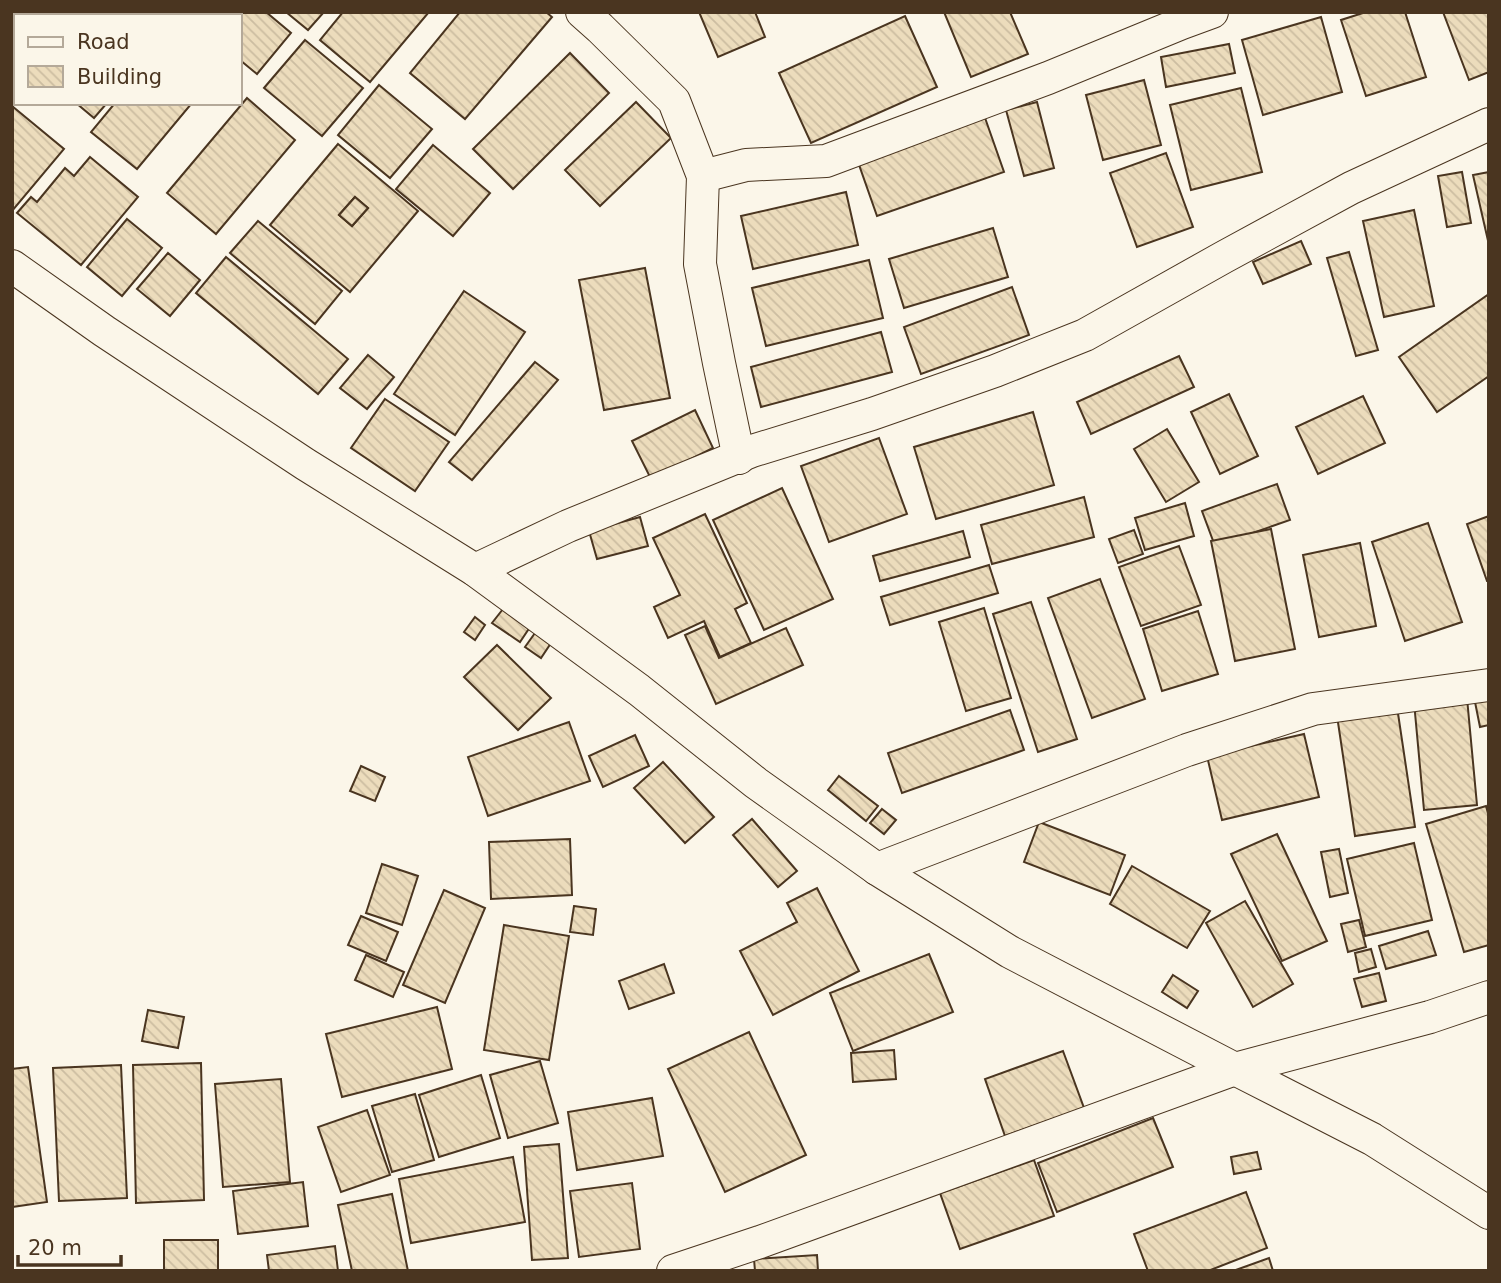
<svg xmlns="http://www.w3.org/2000/svg" width="1501" height="1283" viewBox="0 0 1501 1283" font-family="'DejaVu Sans',sans-serif">
  <style>
    .building { fill: url(#building-back-hatch); stroke: #4a3520; stroke-width: 2; fill-rule: evenodd }
    .lines { fill: none; stroke-linecap: round; stroke-linejoin: round }
    .street-casing { stroke: #4a3520; stroke-width: 34 }
    .street { stroke: #fbf6e9; stroke-width: 32 }
  </style>
  <defs>
    <pattern id="building-back-hatch" width="6" height="6" patternUnits="userSpaceOnUse" patternTransform="scale(1.75)"><rect width="6" height="6" fill="#ecdcbc"/><path d="M-1 5l2 2M0 0l6 6M5-1l2 2" fill="none" stroke="#ccbda1"/></pattern>
  </defs>
  <rect width="100%" height="100%" fill="#fbf6e9"/>
  <g class="building">
    <polygon points="101,12 160,12 164,16 98,16"/>
    <polygon points="190,12 266,12 291,33 257,74 240,60 240,16 187,16"/>
    <polygon points="286,12 324,12 308,30"/>
    <polygon points="343,12 429,12 370,82 320,40"/>
    <polygon points="460,12 546,12 552,17 465,119 410,73"/>
    <polygon points="699,12 755,12 765,37 718,57"/>
    <polygon points="944,12 1010,12 1028,54 971,77"/>
    <polygon points="1366,12 1405,12 1426,77 1366,96 1341,20"/>
    <polygon points="1443,12 1489,12 1489,72 1469,80"/>
    <polygon points="905,16 937,87 811,143 779,73"/>
    <polygon points="1321,17 1342,92 1263,115 1242,40"/>
    <polygon points="305,40 363,88 322,136 264,88"/>
    <polygon points="1229,44 1235,73 1166,87 1161,57"/>
    <polygon points="570,53 609,93 513,189 473,149"/>
    <polygon points="1144,80 1161,145 1103,160 1086,95"/>
    <polygon points="379,85 432,129 390,178 338,135"/>
    <polygon points="1241,88 1262,172 1191,190 1170,105"/>
    <polygon points="247,98 295,140 216,234 167,193"/>
    <polygon points="636,102 671,138 600,206 565,170"/>
    <polygon points="1037,102 1054,168 1024,176 1006,110"/>
    <polygon points="76,103 107,103 94,118"/>
    <polygon points="115,103 192,103 137,169 91,132"/>
    <polygon points="12,106 64,149 12,211"/>
    <polygon points="984,115 1004,172 877,216 857,159"/>
    <path d="M338,144L418,211L350,292L270,225ZM355,197L368,208L352,226L339,215Z"/>
    <polygon points="433,145 490,193 453,236 396,189"/>
    <polygon points="1166,153 1193,227 1137,247 1110,173"/>
    <polygon points="90,157 138,197 81,265 17,213 31,197 37,202 65,168 74,176"/>
    <polygon points="1462,172 1471,223 1447,227 1438,176"/>
    <polygon points="1489,172 1489,245 1473,175"/>
    <polygon points="846,192 858,245 753,269 741,216"/>
    <polygon points="355,197 368,208 352,226 339,215"/>
    <polygon points="1414,210 1434,306 1384,317 1363,221"/>
    <polygon points="127,219 162,248 122,296 87,267"/>
    <polygon points="258,221 342,291 315,324 230,253"/>
    <polygon points="993,228 1008,277 904,308 889,259"/>
    <polygon points="1301,241 1311,264 1263,284 1253,262"/>
    <polygon points="1349,252 1378,350 1356,356 1327,258"/>
    <polygon points="168,253 200,280 170,316 137,289"/>
    <polygon points="226,257 348,359 318,394 196,293"/>
    <polygon points="869,260 883,318 766,346 752,288"/>
    <polygon points="645,268 670,398 604,410 579,280"/>
    <polygon points="1012,287 1029,335 921,374 904,327"/>
    <polygon points="464,291 525,332 455,435 394,394"/>
    <polygon points="1489,294 1489,376 1437,412 1399,357"/>
    <polygon points="881,332 892,372 761,407 751,367"/>
    <polygon points="368,355 394,377 367,409 340,388"/>
    <polygon points="1179,356 1194,387 1091,434 1077,402"/>
    <polygon points="535,362 558,380 472,480 449,462"/>
    <polygon points="1229,394 1258,456 1220,474 1191,412"/>
    <polygon points="1363,396 1385,443 1318,474 1296,427"/>
    <polygon points="385,399 449,442 415,491 351,448"/>
    <polygon points="695,410 713,448 651,479 632,441"/>
    <polygon points="1033,412 1054,485 936,519 914,447"/>
    <polygon points="1167,429 1199,482 1166,502 1134,449"/>
    <polygon points="879,438 907,514 829,542 801,466"/>
    <polygon points="1277,484 1290,520 1215,546 1202,511"/>
    <polygon points="782,488 833,599 764,630 713,520"/>
    <polygon points="1084,497 1094,537 992,564 981,525"/>
    <polygon points="1185,503 1194,536 1145,550 1135,518"/>
    <polygon points="705,514 747,603 735,609 751,643 720,657 704,621 668,638 654,607 680,595 653,538"/>
    <polygon points="1489,516 1489,581 1487,581 1467,524"/>
    <polygon points="640,517 648,546 597,559 589,531"/>
    <polygon points="1428,523 1462,622 1405,641 1372,542"/>
    <polygon points="1271,529 1295,649 1235,661 1211,541"/>
    <polygon points="1134,530 1143,554 1118,563 1109,539"/>
    <polygon points="963,531 970,557 880,581 873,556"/>
    <polygon points="1360,543 1376,626 1319,637 1303,555"/>
    <polygon points="1179,546 1201,605 1141,626 1119,567"/>
    <polygon points="989,565 998,593 890,625 881,597"/>
    <polygon points="1100,579 1145,699 1092,718 1048,598"/>
    <polygon points="1031,602 1077,739 1038,752 993,614"/>
    <polygon points="984,608 1011,698 966,711 939,622"/>
    <polygon points="503,609 530,627 520,642 492,623"/>
    <polygon points="1198,611 1218,674 1162,691 1143,629"/>
    <polygon points="475,617 485,625 475,640 464,632"/>
    <polygon points="705,626 719,658 786,628 803,665 716,704 685,635"/>
    <polygon points="535,633 551,643 541,658 525,647"/>
    <polygon points="497,645 551,698 518,730 464,677"/>
    <polygon points="1489,694 1489,725 1480,727 1474,697"/>
    <polygon points="1467,698 1477,805 1424,810 1414,702"/>
    <polygon points="1396,700 1415,827 1355,836 1336,709"/>
    <polygon points="1010,710 1024,750 902,793 888,753"/>
    <polygon points="569,722 590,781 488,816 468,757"/>
    <polygon points="1304,734 1319,797 1222,820 1207,756"/>
    <polygon points="635,735 649,766 603,787 589,756"/>
    <polygon points="663,762 714,817 685,843 634,788"/>
    <polygon points="361,766 385,777 375,801 350,791"/>
    <polygon points="839,776 878,806 866,821 828,790"/>
    <polygon points="1486,806 1489,817 1489,945 1464,952 1426,824"/>
    <polygon points="882,809 896,820 884,834 870,823"/>
    <polygon points="752,819 797,871 778,887 733,835"/>
    <polygon points="1039,822 1125,855 1110,895 1024,862"/>
    <polygon points="1277,834 1327,941 1282,961 1231,854"/>
    <polygon points="570,839 572,895 491,899 489,842"/>
    <polygon points="1414,843 1432,920 1365,936 1347,859"/>
    <polygon points="1339,849 1348,893 1330,897 1321,852"/>
    <polygon points="382,864 418,876 402,925 366,913"/>
    <polygon points="1132,866 1210,911 1187,948 1110,904"/>
    <polygon points="817,888 859,971 773,1015 740,951 797,922 787,903"/>
    <polygon points="444,890 485,908 445,1003 403,985"/>
    <polygon points="1245,901 1293,984 1253,1007 1206,923"/>
    <polygon points="574,906 596,909 593,935 570,932"/>
    <polygon points="361,916 398,932 386,961 348,945"/>
    <polygon points="1359,920 1366,947 1348,952 1341,924"/>
    <polygon points="504,925 569,936 549,1060 484,1050"/>
    <polygon points="1428,931 1436,955 1386,969 1379,946"/>
    <polygon points="1371,949 1376,967 1359,972 1355,953"/>
    <polygon points="929,954 953,1012 853,1051 830,993"/>
    <polygon points="366,955 404,972 393,997 355,980"/>
    <polygon points="664,964 674,993 629,1009 619,981"/>
    <polygon points="1379,973 1386,1001 1362,1007 1354,979"/>
    <polygon points="1173,975 1198,991 1187,1008 1162,992"/>
    <polygon points="437,1007 452,1069 342,1097 326,1034"/>
    <polygon points="148,1010 184,1017 178,1048 142,1041"/>
    <polygon points="749,1032 806,1155 725,1192 668,1069"/>
    <polygon points="894,1050 896,1079 853,1082 851,1053"/>
    <polygon points="1063,1051 1084,1108 1005,1136 985,1079"/>
    <polygon points="540,1061 558,1123 508,1138 490,1075"/>
    <polygon points="201,1063 204,1200 136,1203 133,1065"/>
    <polygon points="121,1065 127,1198 59,1201 53,1068"/>
    <polygon points="28,1067 47,1202 12,1207 12,1069"/>
    <polygon points="481,1075 500,1138 439,1157 419,1095"/>
    <polygon points="281,1079 290,1182 223,1187 215,1084"/>
    <polygon points="415,1094 434,1160 392,1172 372,1106"/>
    <polygon points="652,1098 663,1156 577,1170 568,1112"/>
    <polygon points="367,1110 390,1175 341,1192 318,1127"/>
    <polygon points="1153,1118 1173,1167 1057,1212 1038,1163"/>
    <polygon points="559,1144 568,1258 532,1260 524,1147"/>
    <polygon points="1257,1152 1261,1169 1234,1174 1231,1157"/>
    <polygon points="513,1157 525,1222 411,1243 399,1179"/>
    <polygon points="1034,1160 1054,1216 960,1249 940,1193"/>
    <polygon points="303,1182 308,1226 238,1234 233,1191"/>
    <polygon points="632,1183 640,1249 579,1257 570,1191"/>
    <polygon points="1246,1192 1267,1248 1208,1271 1148,1271 1134,1234"/>
    <polygon points="392,1194 408,1271 352,1271 338,1205"/>
    <rect x="164" y="1240" width="54" height="31"/>
    <polygon points="335,1246 338,1271 269,1271 267,1255"/>
    <polygon points="817,1255 818,1271 755,1271 754,1259"/>
    <polygon points="1269,1258 1273,1271 1233,1271"/>
  </g>
  <g class="lines">
    <defs>
      <g id="street">
        <polyline points="582,12 600,28 674,101 703,176 700,264 719,363 739,458"/>
        <polyline points="31,16 34,12"/>
        <polyline points="12,36 16,33"/>
        <polyline points="703,176 746,165 826,161 1048,78 1182,23 1212,12"/>
        <polyline points="12,266 104,331 305,464 475,570 639,690 756,783 877,869 1010,952 1235,1069 1372,1139 1489,1213"/>
        <polyline points="475,570 568,526 752,451 872,414 995,371 1085,335 1224,257 1351,188 1489,124"/>
        <polyline points="877,869 1187,750 1313,709 1489,685"/>
        <polyline points="673,1271 760,1242 1235,1069 1430,1017 1489,997"/>
      </g>
    </defs>
    <use href="#street" class="street-casing"/>
    <use href="#street" class="street"/>
  </g>
  <rect width="1501" height="1283" fill="none" stroke="#4a3520" stroke-width="28"/>
  <rect x="14" y="14" width="228" height="91" fill="#fbf6e9" stroke="#b4a999" stroke-width="2"/>
  <rect x="28" y="37" width="35" height="10" fill="#fbf6e9" stroke="#b4a999" stroke-width="2"/>
  <text x="77" y="49" font-size="21" fill="#4a3520">Road</text>
  <rect x="28" y="66" width="35" height="21" fill="url(#building-back-hatch)" stroke="#b4a999" stroke-width="2"/>
  <text x="77" y="84" font-size="21" fill="#4a3520">Building</text>
  <path d="M18 1255v10h103v-10" fill="none" stroke="#4a3520" stroke-width="3.5"/>
  <text x="28" y="1255" font-size="21" fill="#4a3520" stroke="#fbf6e9" stroke-width="5" paint-order="stroke">20 m</text>
</svg>
